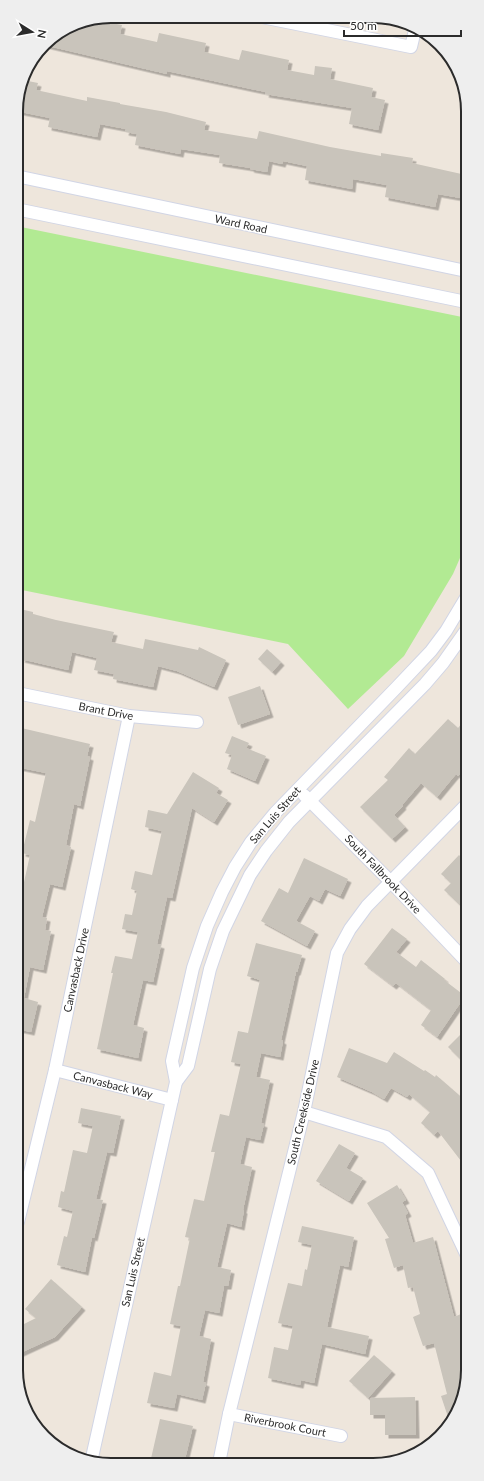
<svg xmlns="http://www.w3.org/2000/svg" width="484" height="1481" viewBox="0 0 484 1481" font-family="Lato,sans-serif">
  <style>
    .green { fill: #b2ea93 }
    .building { fill: #c9c4bb; filter: url(#shadow) }
    .lines { fill: none; stroke-linecap: round; stroke-linejoin: round }
    .minor-casing { stroke: #d1d5e5; stroke-width: 14 }
    .minor { stroke: #fff; stroke-width: 12 }
    .labels { text-anchor: middle; stroke-width: 3; stroke-linejoin: round; paint-order: stroke }
    .street-label { font-size: 11px; fill: #2b2b2b; stroke: #fff }
    .rim { fill: none; stroke: #2b2b2b; stroke-width: 2 }
  </style>
  <defs>
    <filter id="shadow"><feDropShadow dx="3.5" dy="3.5" stdDeviation="0" flood-color="#0004"/></filter>
  </defs>
  <rect width="100%" height="100%" fill="#eee6dc"/>
  <polygon class="green" points="16,226 467,318 467,542 453,574 404,656 348,709 288,644 17,589"/>
  <g class="building">
    <polygon points="88,20 105,24 106,22 122,25 120,34 157,42 159,33 206,43 204,52 239,60 242,50 289,60 287,70 314,75 315,66 332,68 330,79 373,88 371,97 385,100 378,130 349,124 352,108 265,94 266,92 167,71 167,74 44,45 48,40 75,23"/>
    <polygon points="23,80 38,83 36,90 87,101 87,97 120,103 120,104 166,112 206,122 204,130 257,139 259,131 330,147 381,156 381,153 413,158 412,163 466,175 466,199 438,194 435,207 385,197 387,185 353,179 352,189 305,180 307,166 283,161 282,164 269,161 267,172 250,169 251,168 219,163 220,155 181,149 180,154 135,145 137,134 125,132 126,129 100,124 97,137 48,127 50,118 16,111 16,104"/>
    <polygon points="20,609 33,612 33,614 56,620 114,632 111,642 143,649 145,639 198,650 199,647 226,660 214,687 177,671 158,666 153,687 113,679 114,674 94,670 97,658 72,652 68,670 21,659 22,657 17,656 17,625"/>
    <polygon points="267,649 281,662 272,672 258,659"/>
    <polygon points="260,686 270,714 238,725 228,697"/>
    <polygon points="467,717 467,747 460,754 467,761 467,767 458,776 456,774 437,797 421,783 402,805 403,806 394,815 405,827 392,839 360,807 388,780 384,777 409,748 415,754 448,719 458,728"/>
    <polygon points="17,727 90,744 87,756 90,757 80,806 74,804 66,845 71,847 62,887 50,884 42,917 47,918 45,930 51,931 43,970 30,967 24,998 38,1002 31,1032 17,1029 17,914 30,855 22,853 30,820 35,822 46,773 17,767"/>
    <polygon points="232,736 249,743 246,748 266,756 255,781 227,769 232,755 225,753"/>
    <polygon points="193,772 219,788 216,793 228,800 214,822 192,808 172,898 167,897 157,944 161,945 153,982 143,980 133,1025 144,1028 138,1058 97,1049 113,973 111,973 115,956 132,959 138,932 122,929 125,914 132,915 137,891 131,889 135,871 152,875 162,831 145,827 148,810 167,814"/>
    <polygon points="459,855 467,863 467,912 444,890 451,883 441,874"/>
    <polygon points="304,858 348,879 340,896 325,889 319,901 310,896 296,921 315,931 307,946 261,921 279,888 288,893"/>
    <polygon points="392,928 407,939 396,952 416,967 421,960 445,979 444,980 465,996 437,1037 421,1025 431,1010 396,983 393,986 364,964"/>
    <polygon points="256,943 302,955 297,972 296,972 281,1040 283,1041 280,1057 261,1053 256,1077 270,1080 261,1123 264,1124 260,1140 246,1137 240,1164 252,1167 243,1210 244,1210 241,1227 227,1223 217,1267 231,1270 228,1286 224,1286 219,1313 205,1310 199,1336 211,1339 203,1382 206,1383 202,1400 177,1394 174,1408 147,1403 154,1372 171,1376 181,1326 170,1324 178,1286 180,1286 190,1238 185,1237 194,1199 204,1201 215,1152 211,1152 220,1114 229,1116 241,1064 231,1062 238,1031 248,1033 260,980 247,976"/>
    <polygon points="467,1028 467,1066 448,1047"/>
    <polygon points="349,1048 387,1063 394,1052 424,1071 425,1070 435,1077 436,1075 467,1102 468,1170 438,1131 434,1135 421,1123 430,1112 409,1094 407,1097 391,1088 384,1099 372,1092 337,1077"/>
    <polygon points="81,1108 121,1116 113,1153 107,1152 96,1199 103,1200 94,1238 92,1237 85,1272 57,1265 64,1236 67,1237 73,1211 58,1207 61,1191 64,1192 73,1150 87,1153 93,1126 78,1123"/>
    <polygon points="339,1144 355,1153 346,1168 363,1178 349,1201 316,1181"/>
    <polygon points="397,1185 406,1200 402,1202 408,1213 405,1215 413,1243 433,1237 454,1317 461,1314 466,1333 460,1335 468,1367 468,1376 461,1407 450,1423 441,1396 447,1394 434,1343 423,1346 413,1317 420,1314 413,1287 408,1288 403,1265 394,1268 385,1239 389,1238 367,1203"/>
    <polygon points="302,1226 354,1237 348,1267 340,1265 327,1327 369,1336 365,1354 322,1344 314,1383 301,1380 300,1385 268,1378 274,1347 288,1350 293,1326 278,1323 288,1283 302,1286 305,1269 307,1270 312,1245 298,1242"/>
    <polygon points="51,1279 82,1307 55,1337 18,1354 18,1327 36,1318 25,1309"/>
    <polygon points="374,1355 392,1371 368,1398 349,1381"/>
    <polygon points="415,1397 416,1435 385,1435 385,1415 370,1415 370,1398"/>
    <polygon points="160,1419 193,1426 184,1463 150,1463"/>
  </g>
  <g class="lines">
    <defs>
      <g id="minor">
        <polyline points="262,17 411,47 415,30"/>
        <polyline points="16,176 466,271"/>
        <polyline points="16,209 466,302"/>
        <polyline points="17,693 129,716 197,722"/>
        <polyline points="304,795 390,881 467,962"/>
        <polyline points="55,1070 172,1100"/>
        <polyline points="176,1082 188,1066 210,969 223,931 250,875 266,851 289,822 425,684 443,663 467,629"/>
        <polyline points="304,1112 386,1137 428,1173 468,1258"/>
        <polyline points="18,1222 55,1070 129,716"/>
        <polyline points="229,1414 341,1436"/>
        <polyline points="91,1462 176,1082 172,1061 193,968 207,926 222,892 235,867 251,842 275,813 396,688 431,651 446,631 467,596"/>
        <polyline points="219,1463 229,1414 304,1112 337,953 350,929 367,906 467,804"/>
      </g>
    </defs>
    <use href="#minor" class="minor-casing"/>
    <use href="#minor" class="minor"/>
  </g>
  <g class="labels">
    <g class="street-label">
      <text transform="translate(241 224) rotate(12)" y="4">Ward Road</text>
      <text transform="translate(106 711) rotate(11)" y="4">Brant Drive</text>
      <text transform="translate(275 815) rotate(-49)" y="4">San Luis Street</text>
      <text transform="translate(383 874) rotate(46)" y="4">South Fallbrook Drive</text>
      <text transform="translate(76 970) rotate(-78)" y="4">Canvasback Drive</text>
      <text transform="translate(113 1085) rotate(14)" y="4">Canvasback Way</text>
      <text transform="translate(303 1112) rotate(-77)" y="4">South Creekside Drive</text>
      <text transform="translate(133 1272) rotate(-77)" y="4">San Luis Street</text>
      <text transform="translate(285 1425) rotate(11)" y="4">Riverbrook Court</text>
    </g>
  </g>
  <path d="M0 0H484V1481H0ZM111 23H373A88 88 0 0 1 461 111V1370A88 88 0 0 1 373 1458H111A88 88 0 0 1 23 1370V111A88 88 0 0 1 111 23Z" fill="#eee" fill-rule="evenodd"/>
  <path class="rim" d="M111 23H373A88 88 0 0 1 461 111V1370A88 88 0 0 1 373 1458H111A88 88 0 0 1 23 1370V111A88 88 0 0 1 111 23Z"/>
  <g transform="translate(32 32) rotate(101)" stroke="#ffffff" stroke-width="3" paint-order="stroke">
  <path d="M0-3L7 15L0 10L-7 15Z" fill="#2b2b2b"/>
  <text y="-6" font-size="11" font-weight="bold" text-anchor="middle" fill="#2b2b2b">N</text>
  </g>
  <path d="M344 30v6h117v-6" fill="none" stroke="#2b2b2b" stroke-width="2"/>
  <text x="350" y="30" font-size="12" fill="#2b2b2b" stroke="#ffffff" stroke-width="3" paint-order="stroke">50 m</text>
</svg>
